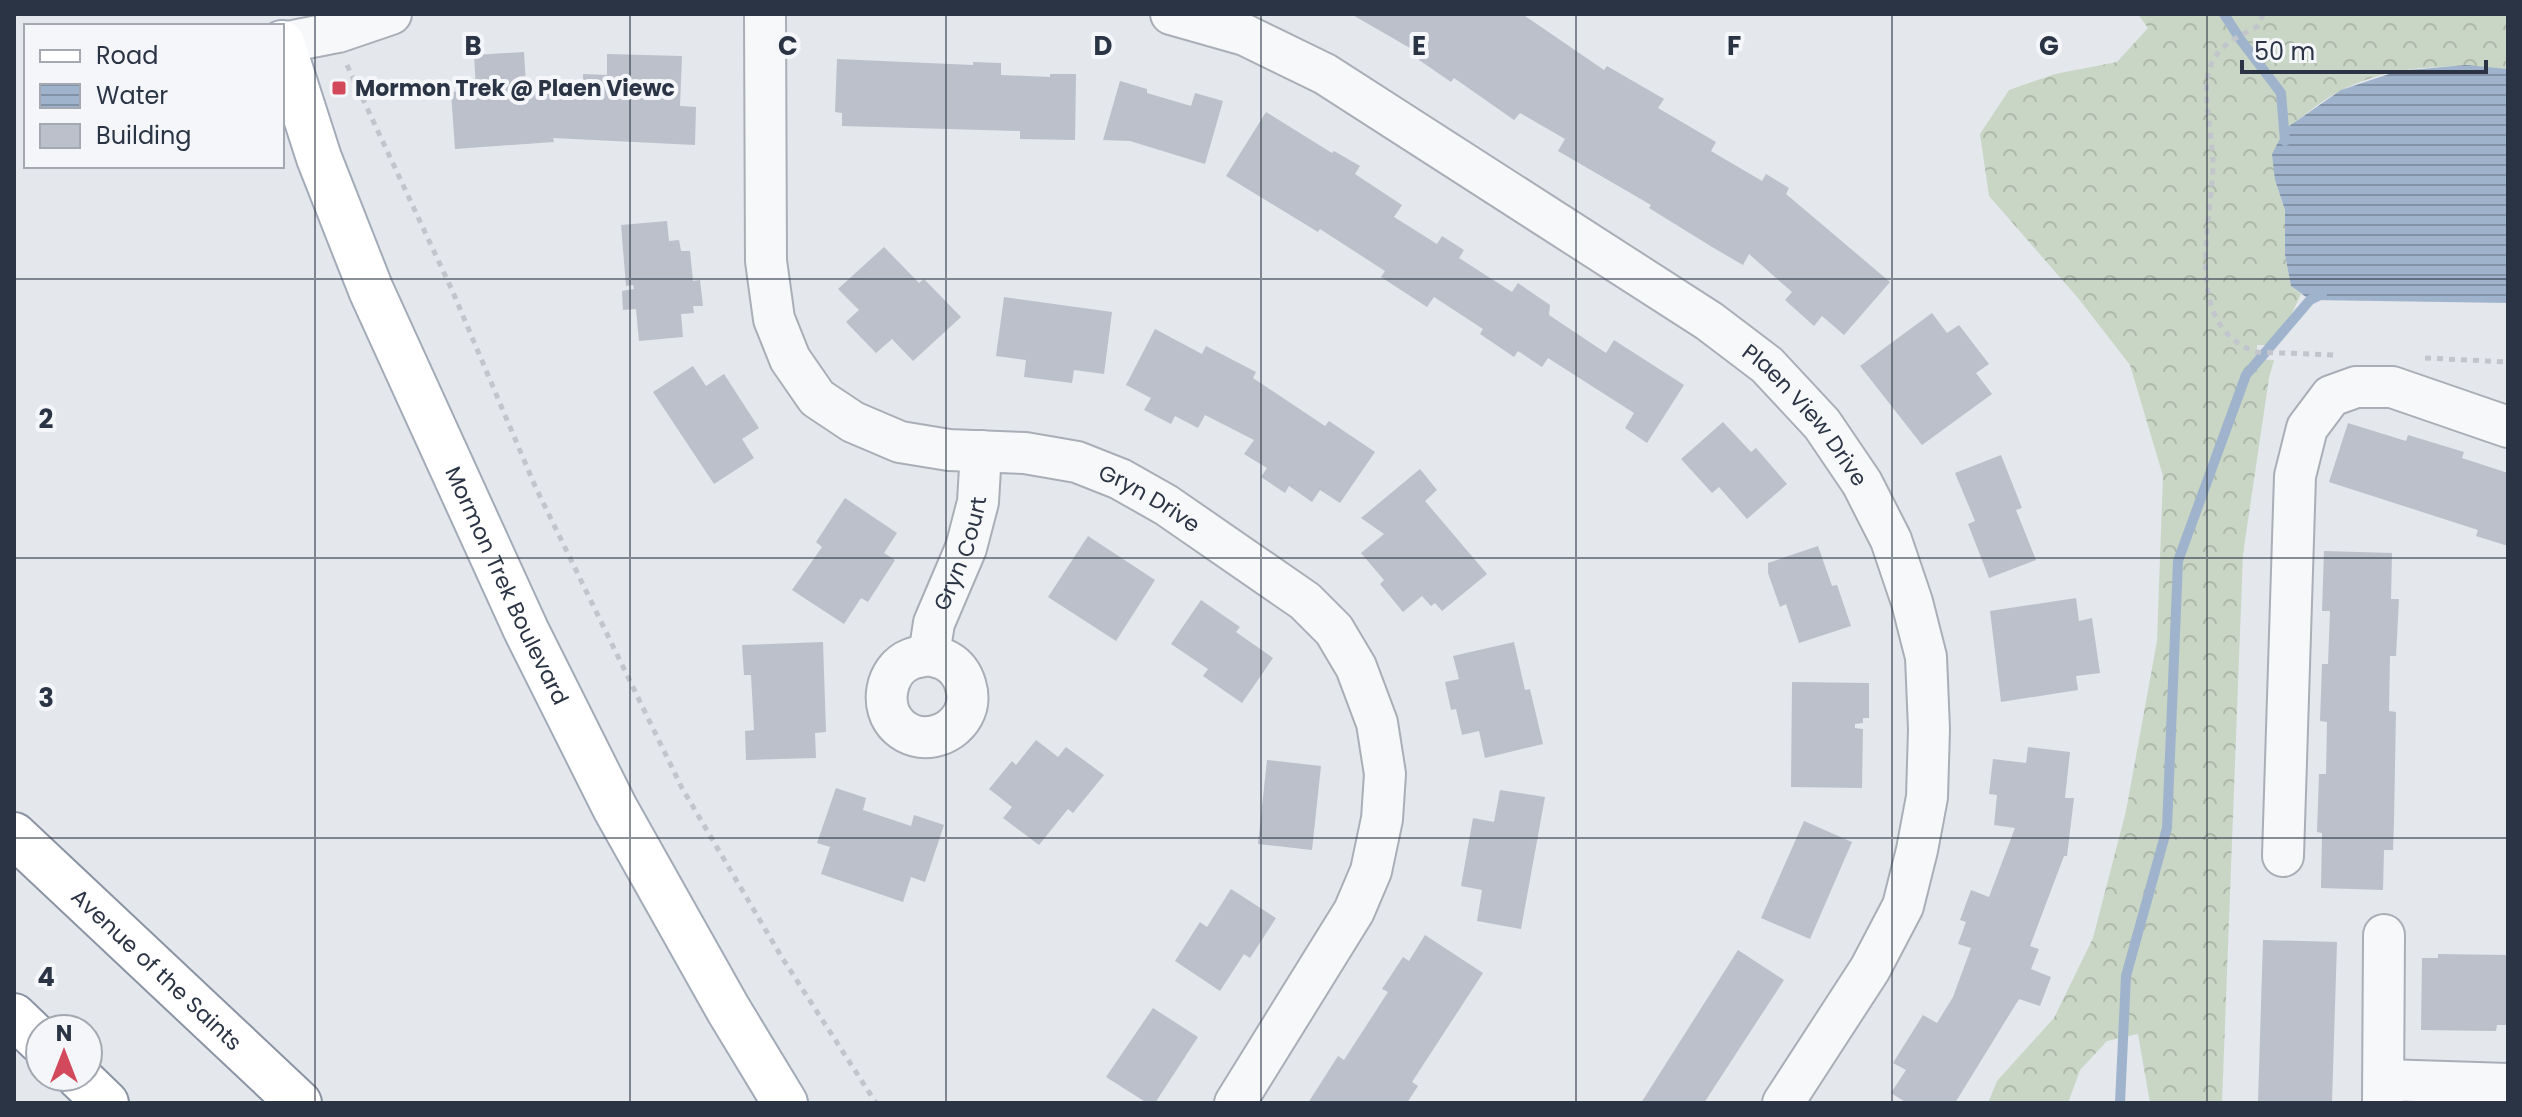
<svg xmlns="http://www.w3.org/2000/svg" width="2522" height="1117" viewBox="0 0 2522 1117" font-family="Poppins,sans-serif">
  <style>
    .forest { fill: url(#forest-crowns) }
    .water { fill: url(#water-rules) }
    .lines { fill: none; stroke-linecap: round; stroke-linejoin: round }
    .stream { stroke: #9fb4cc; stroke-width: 10 }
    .building { fill: #bbc0ca }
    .minor-casing { stroke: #a9aeb7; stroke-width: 44 }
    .major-casing { stroke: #a3abb8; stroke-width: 48 }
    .highway-casing { stroke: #8b94a3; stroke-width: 48 }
    .path { stroke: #c2c5cb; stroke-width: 5; stroke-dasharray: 6 6; stroke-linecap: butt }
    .minor { stroke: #f7f8fa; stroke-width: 40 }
    .major { stroke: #fff; stroke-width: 44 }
    .highway { stroke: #fff; stroke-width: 44 }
    .grid { fill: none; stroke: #2b3445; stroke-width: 2; stroke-opacity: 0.55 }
    .poi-dot { fill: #d1495b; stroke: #f4f6f9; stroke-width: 3 }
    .labels { text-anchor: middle; stroke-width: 8; stroke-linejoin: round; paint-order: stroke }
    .poi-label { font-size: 22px; font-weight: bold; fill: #2b3445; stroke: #f4f6f9; text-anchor: start }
    .street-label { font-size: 22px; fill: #2b3445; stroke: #f4f6f9 }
    .grid-label { font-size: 26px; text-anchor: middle; font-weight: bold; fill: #2b3445; stroke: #f4f6f9; stroke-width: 8; stroke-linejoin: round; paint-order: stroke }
  </style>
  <defs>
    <pattern id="forest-crowns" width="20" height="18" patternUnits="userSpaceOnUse" patternTransform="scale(2)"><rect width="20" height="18" fill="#c9d6c5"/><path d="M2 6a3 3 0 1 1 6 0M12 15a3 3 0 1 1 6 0" fill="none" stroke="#adb8ab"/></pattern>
    <pattern id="water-rules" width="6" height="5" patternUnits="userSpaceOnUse" patternTransform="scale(2)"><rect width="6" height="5" fill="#9fb4cc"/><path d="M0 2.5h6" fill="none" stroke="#8293a7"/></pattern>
  </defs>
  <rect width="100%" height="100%" fill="#e4e7ec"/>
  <path class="forest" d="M2138,14H2508V69C2453,64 2392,64 2342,90C2322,99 2304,117 2285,129L2275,180L2285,210V255L2291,286L2301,294L2277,345H2257V359L2274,360L2269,378L2243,554L2222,1103H2150L2138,1034L2107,1041L2080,1070L2068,1103H1988L1997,1081L2054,1018L2093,938L2126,811L2157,641L2163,476L2130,365L2078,298L1989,196L1980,134L2009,90L2055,74L2117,62L2148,28Z"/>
  <polygon class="water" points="2466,65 2508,69 2508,303 2310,300 2291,286 2285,255 2285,210 2275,180 2272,154 2285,129 2341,90 2398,71"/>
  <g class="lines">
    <g class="stream">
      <polyline points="2224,14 2240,39 2281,93 2285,141"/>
      <polyline points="2120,1103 2126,976 2167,828 2178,561 2246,375 2310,300 2322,294"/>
    </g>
  </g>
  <g class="building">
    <polygon points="1351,14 1522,14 1604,70 1607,66 1664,99 1658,108 1716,142 1711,151 1762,181 1766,174 1789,188 1786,194 1890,282 1844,335 1822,316 1814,326 1785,300 1792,292 1749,254 1743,265 1712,247 1649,208 1651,205 1558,151 1565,139 1520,113 1514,120 1454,78 1451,82 1419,60 1422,55"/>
    <polygon points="524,52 526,86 583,84 583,74 607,75 607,54 682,56 680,106 696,107 695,145 553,138 554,142 455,149 451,92 476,90 474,55"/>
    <polygon points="837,59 973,65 973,62 1001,63 1001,75 1050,77 1050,74 1076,74 1075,140 1020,139 1020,131 842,126 842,113 835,112"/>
    <polygon points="1120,81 1147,89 1147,93 1191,106 1195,93 1223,101 1205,164 1130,141 1103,140"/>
    <polygon points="1266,112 1332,153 1334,151 1360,166 1355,174 1402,205 1394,217 1437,244 1442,236 1464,250 1459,258 1512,292 1518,283 1550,305 1549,315 1606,353 1614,340 1684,385 1647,443 1625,428 1634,413 1548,358 1542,367 1518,351 1514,357 1480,334 1483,329 1434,297 1427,307 1381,277 1385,271 1320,229 1318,232 1226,176"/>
    <polygon points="667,221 669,241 679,240 681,251 690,251 693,281 700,280 703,306 693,306 694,313 681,314 683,337 639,341 636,309 623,310 622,291 634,289 633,285 626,286 621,225"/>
    <polygon points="884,247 919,283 924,279 961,317 913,361 892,339 876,353 846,322 859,310 838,289"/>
    <polygon points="1004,297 1112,312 1104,374 1074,370 1072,383 1024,377 1026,360 996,356"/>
    <polygon points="1932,313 1947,333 1959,325 1989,364 1976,373 1992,394 1922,445 1860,366"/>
    <polygon points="1155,329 1202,354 1206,346 1256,372 1253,378 1325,426 1329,421 1375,452 1340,503 1320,490 1312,502 1289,486 1285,493 1261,477 1267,468 1244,454 1254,440 1205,415 1198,428 1175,416 1171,424 1144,410 1151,398 1126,385"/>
    <polygon points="693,366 706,386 724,374 759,428 742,439 754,458 714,484 653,392"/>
    <polygon points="1723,422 1751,452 1756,448 1787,484 1747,519 1719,487 1712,493 1681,459"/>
    <polygon points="2348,423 2406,441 2408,435 2464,452 2462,458 2508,473 2508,546 2476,536 2478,530 2329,482"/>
    <polygon points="2001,455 2022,508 2016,510 2036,560 1989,578 1968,524 1975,521 1955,473"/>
    <polygon points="1420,469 1437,490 1425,501 1487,574 1442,611 1435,603 1431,606 1422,596 1403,612 1380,584 1384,580 1361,553 1384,534 1361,518"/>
    <polygon points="845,498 897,533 884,553 895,560 868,602 861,598 844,624 792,590 822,547 816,542"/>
    <polygon points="1088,536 1155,580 1116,641 1048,597"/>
    <polygon points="1818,546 1832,586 1837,585 1851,626 1799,643 1786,604 1780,607 1768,573 1768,563"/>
    <polygon points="2324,551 2392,553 2391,599 2399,599 2396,656 2390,656 2389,711 2396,712 2394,821 2393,850 2384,850 2383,890 2321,888 2322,833 2317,832 2319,774 2326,774 2327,722 2320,721 2322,664 2328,664 2330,611 2322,611"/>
    <polygon points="2076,598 2079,621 2092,618 2100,673 2076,676 2078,690 2001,702 1990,611"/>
    <polygon points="1201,600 1240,627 1236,632 1273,658 1242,703 1203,676 1208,669 1171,644"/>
    <polygon points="823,642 826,732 815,733 816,758 746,760 745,731 754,730 751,675 744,675 742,645"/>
    <polygon points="1514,642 1525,690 1530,689 1543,744 1485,758 1479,731 1462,735 1456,709 1451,710 1445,682 1459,679 1453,656"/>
    <polygon points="1792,682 1869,683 1869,718 1863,718 1863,723 1855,724 1855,728 1863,729 1862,788 1791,787"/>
    <polygon points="1036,740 1058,757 1066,747 1104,775 1073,813 1068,809 1039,845 1003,818 1012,807 989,789 1012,761 1016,765"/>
    <polygon points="2028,747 2070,752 2065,798 2074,798 2067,856 2064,856 2030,946 2039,949 2031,969 2051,977 2040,1006 2019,999 1955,1103 1907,1103 1891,1093 1906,1070 1893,1063 1923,1015 1937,1023 1953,997 1971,948 1958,944 1966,922 1960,920 1971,890 1989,897 2015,828 1994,825 1997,795 1989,794 1993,759 2026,763"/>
    <polygon points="1267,760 1321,766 1312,850 1258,844"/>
    <polygon points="836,788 866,798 863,810 911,826 914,815 944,825 925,882 911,877 903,902 821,874 830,847 817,843"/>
    <polygon points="1500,790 1545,797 1521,929 1477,921 1482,890 1461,886 1473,818 1494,822"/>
    <polygon points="1804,821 1852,842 1810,939 1761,918"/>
    <polygon points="1231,889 1276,918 1250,958 1244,954 1220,991 1175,961 1200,922 1207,927"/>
    <polygon points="1425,935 1483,973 1412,1082 1418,1086 1407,1103 1308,1103 1338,1056 1344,1060 1388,992 1382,989 1403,957 1409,961"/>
    <polygon points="2263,940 2337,942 2332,1103 2258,1103"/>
    <polygon points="1738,950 1784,980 1704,1103 1641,1103"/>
    <polygon points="2438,954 2508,955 2508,1025 2497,1025 2496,1031 2421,1030 2422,958 2438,958"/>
    <polygon points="1153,1008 1198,1037 1155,1103 1147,1103 1106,1077"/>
  </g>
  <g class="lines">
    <defs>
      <g id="minor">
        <path id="s1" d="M765,14L766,261L774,319L790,359L817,398L853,422L900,442L949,450L1025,453L1077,462L1120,479L1166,505L1305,601L1334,630L1356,667L1377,723L1385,774L1382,819L1371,871L1354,911L1235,1103"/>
        <path id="s2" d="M1171,14L1245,35L1325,74L1709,321L1767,365L1822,424L1862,483L1891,540L1912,602L1926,657L1929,729L1927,797L1917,850L1903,906L1870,969L1783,1103"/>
        <polyline points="282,43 338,32 391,14"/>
        <path id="s3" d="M929,655C935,657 942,658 947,661C965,671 973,697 963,715C950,738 919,745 899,727C878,708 885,669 911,659C916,657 924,656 929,655L934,623L966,548L978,502L981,451"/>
        <polyline points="2283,856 2295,476 2307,428 2331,396 2356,387 2392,387 2508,427"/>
        <polyline points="2384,1080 2508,1084"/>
        <polyline points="2383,1103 2384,935"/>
      </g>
      <g id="major">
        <path id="s4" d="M282,43L319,158L371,290L526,630L615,808L728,1009L785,1103"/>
      </g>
      <g id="highway">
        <path id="s5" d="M14,835L299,1103"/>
        <polyline points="14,1016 40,1041"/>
        <polyline points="79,1077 106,1103"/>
      </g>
    </defs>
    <use href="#minor" class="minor-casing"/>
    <use href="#major" class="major-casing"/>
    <use href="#highway" class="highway-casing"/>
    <g class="path">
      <path d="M2263,14L2258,26C2234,40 2216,44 2208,74C2203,90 2212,140 2213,160C2214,219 2178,324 2256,352L2335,355"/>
      <polyline points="347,65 452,290 535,486 682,788 781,956 876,1103"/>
      <polyline points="2425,358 2508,362"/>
    </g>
    <use href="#minor" class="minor"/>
    <use href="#major" class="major"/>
    <use href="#highway" class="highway"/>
  </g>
  <path class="grid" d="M315,14V1103M630,14V1103M946,14V1103M1261,14V1103M1576,14V1103M1892,14V1103M2207,14V1103M14,279H2508M14,558H2508M14,838H2508"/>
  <rect class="poi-dot" x="331" y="80" width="16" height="16" rx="4"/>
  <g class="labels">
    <g class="poi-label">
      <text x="355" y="96">Mormon Trek @ Plaen Viewc</text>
    </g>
    <g class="street-label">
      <text dy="8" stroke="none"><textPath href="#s2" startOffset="758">Plaen View Drive</textPath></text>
      <text dy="8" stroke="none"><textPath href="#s1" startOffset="750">Gryn Drive</textPath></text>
      <text dy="8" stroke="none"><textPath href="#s3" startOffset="362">Gryn Court</textPath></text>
      <text dy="8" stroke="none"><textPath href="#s4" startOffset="588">Mormon Trek Boulevard</textPath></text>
      <text dy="8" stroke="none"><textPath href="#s5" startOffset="196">Avenue of the Saints</textPath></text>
    </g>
  </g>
  <g class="grid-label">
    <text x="473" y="55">B</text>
    <text x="788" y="55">C</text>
    <text x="1103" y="55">D</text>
    <text x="1419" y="55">E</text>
    <text x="1734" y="55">F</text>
    <text x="2049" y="55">G</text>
    <text x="46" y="428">2</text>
    <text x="46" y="707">3</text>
    <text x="46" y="986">4</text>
  </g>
  <rect width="2522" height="1117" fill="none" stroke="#2b3445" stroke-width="32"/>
  <rect x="24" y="24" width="260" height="144" fill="#f4f6f9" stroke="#a4a8b1" stroke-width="2"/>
  <rect x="40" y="50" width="40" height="12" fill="#ffffff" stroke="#a4a8b1" stroke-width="2"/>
  <text x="96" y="64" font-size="24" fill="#2b3445">Road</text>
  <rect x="40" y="84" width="40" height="24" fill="url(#water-rules)" stroke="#a4a8b1" stroke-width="2"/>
  <text x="96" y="104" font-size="24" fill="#2b3445">Water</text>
  <rect x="40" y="124" width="40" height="24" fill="#bbc0ca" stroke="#a4a8b1" stroke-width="2"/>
  <text x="96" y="144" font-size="24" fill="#2b3445">Building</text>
  <g transform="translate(64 1053)"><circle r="38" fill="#f4f6f9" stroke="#a4a8b1" stroke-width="2"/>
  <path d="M0-6L14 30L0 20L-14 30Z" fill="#d1495b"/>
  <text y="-12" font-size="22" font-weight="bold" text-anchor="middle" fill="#2b3445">N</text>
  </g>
  <path d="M2242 60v12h244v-12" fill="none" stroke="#2b3445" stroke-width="4"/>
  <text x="2254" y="60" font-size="24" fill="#2b3445" stroke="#f4f6f9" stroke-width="6" paint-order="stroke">50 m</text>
</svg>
